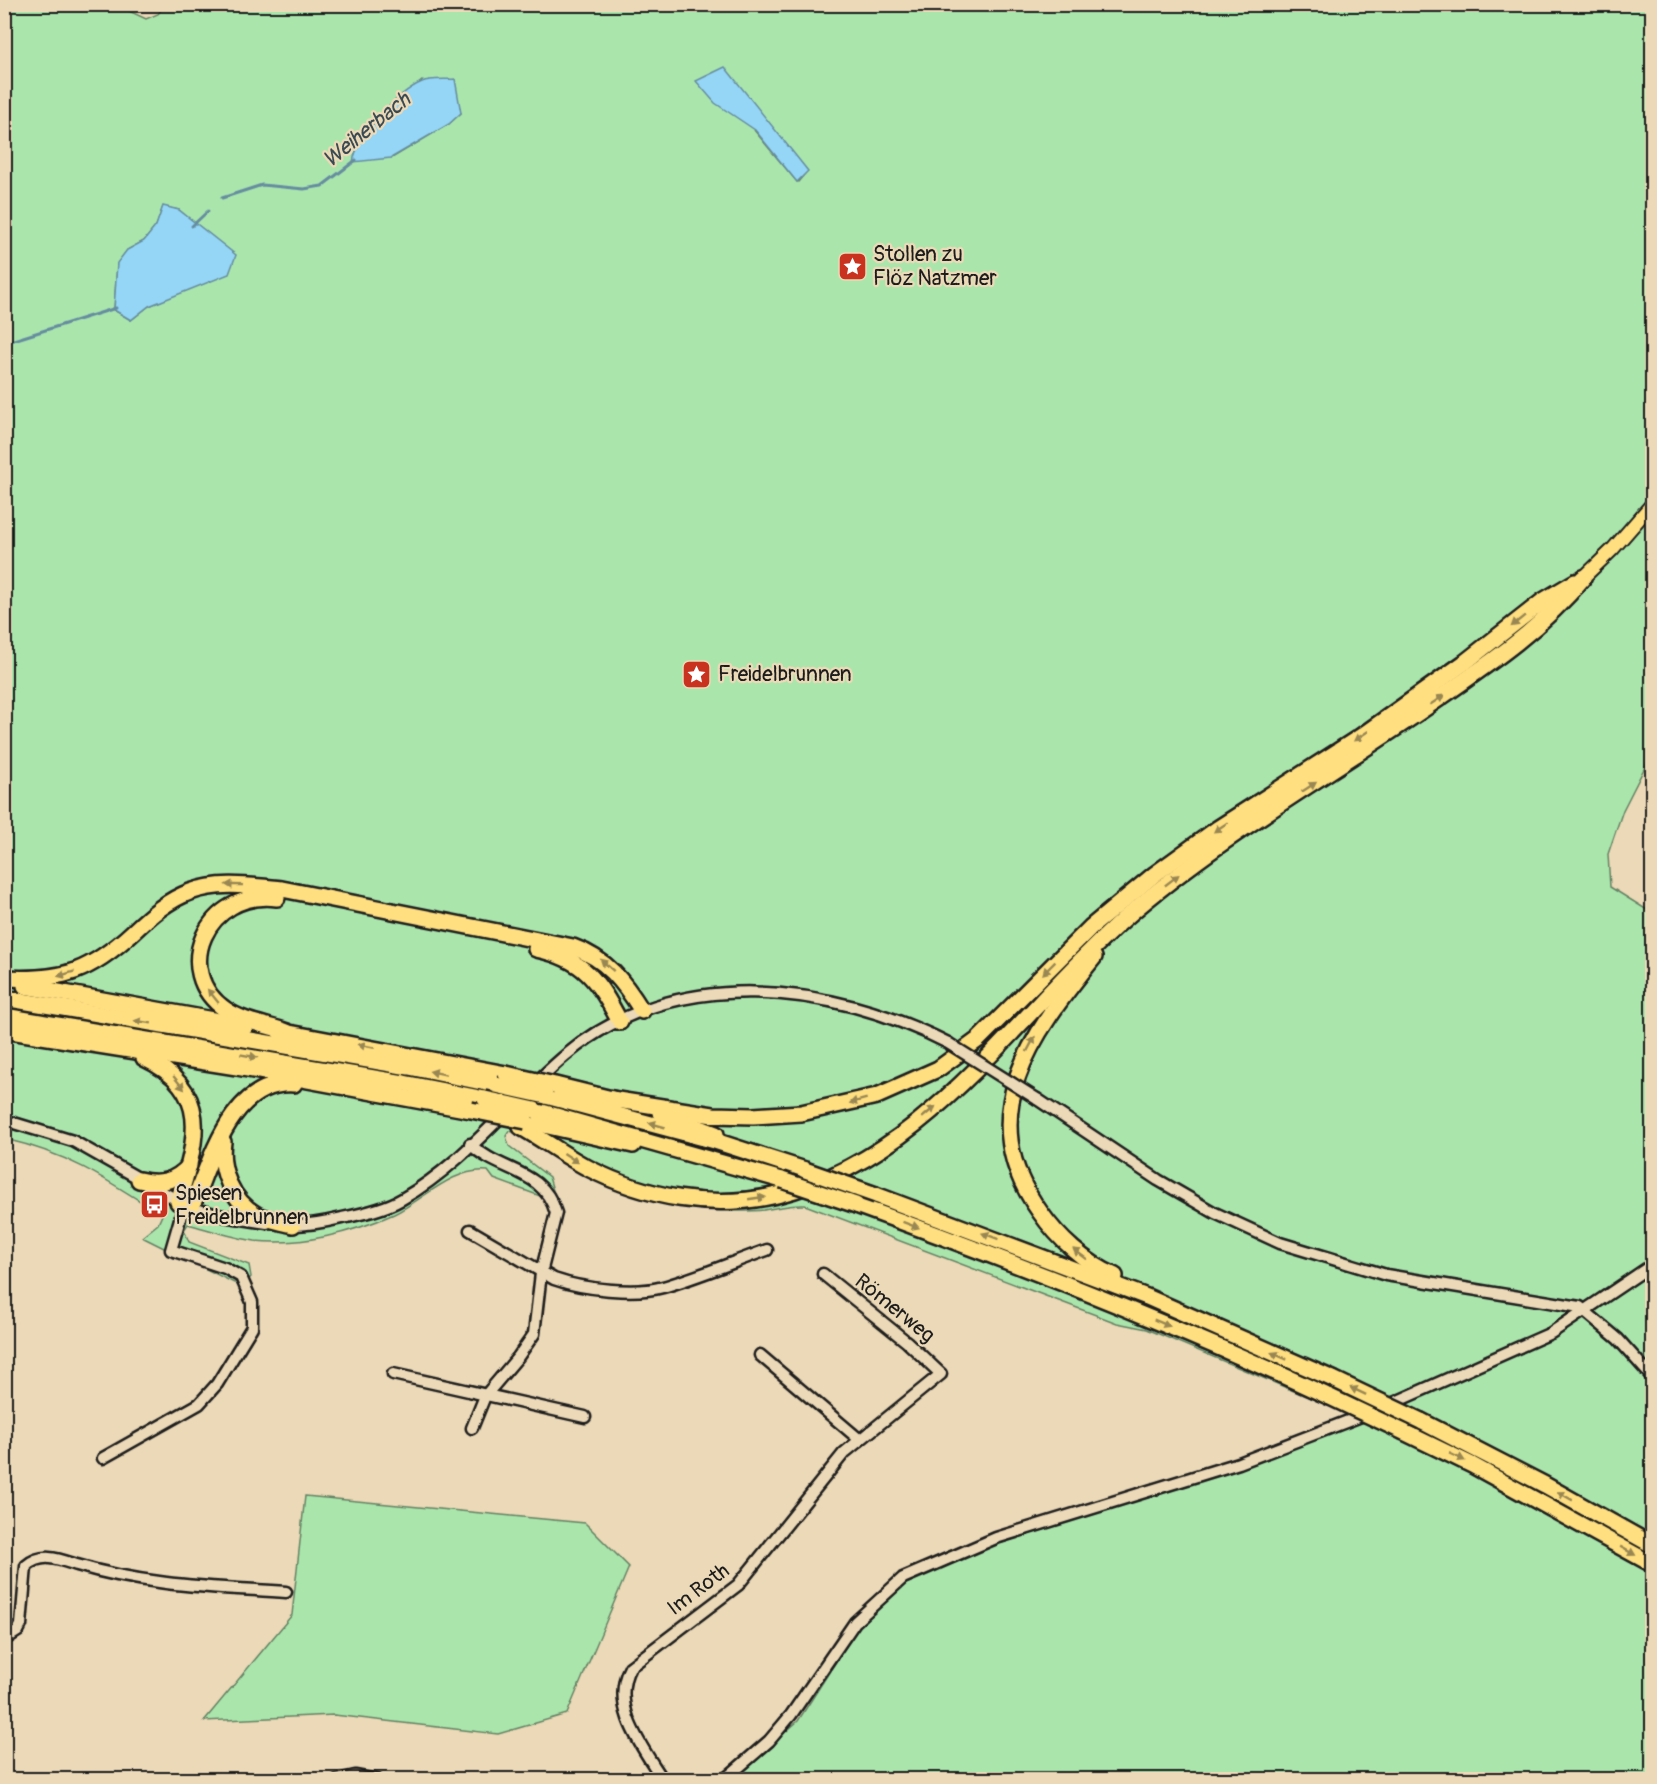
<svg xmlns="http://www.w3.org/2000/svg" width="1657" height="1784" viewBox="0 0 1657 1784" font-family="Pangolin,sans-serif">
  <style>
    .green { fill: #aae6ac; stroke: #638164; stroke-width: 1.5; fill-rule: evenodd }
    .water { fill: #95d6f7; stroke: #658c9f; stroke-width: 1.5 }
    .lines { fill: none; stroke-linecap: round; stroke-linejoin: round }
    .stream { stroke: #658c9f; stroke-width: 3 }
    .minor-casing { stroke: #1c1c1c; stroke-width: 15 }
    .major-casing { stroke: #1c1c1c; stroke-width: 16 }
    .highway-casing { stroke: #1c1c1c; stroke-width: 20 }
    .minor { stroke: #ecd9b7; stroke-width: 10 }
    .major { stroke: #ffdf80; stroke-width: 12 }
    .highway { stroke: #ffdf80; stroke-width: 15 }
    .minor-bridge-casing { stroke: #1c1c1c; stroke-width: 15; stroke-linecap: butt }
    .highway-bridge-casing { stroke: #1c1c1c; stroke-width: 20; stroke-linecap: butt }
    .minor-bridge { stroke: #ecd9b7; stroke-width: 10 }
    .highway-bridge { stroke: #ffdf80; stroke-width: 15 }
    .oneway { fill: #998753 }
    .labels { text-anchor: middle; stroke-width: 4.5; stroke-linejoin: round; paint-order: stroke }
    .poi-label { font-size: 21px; fill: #1c1c1c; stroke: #ecd9b7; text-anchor: start }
    .street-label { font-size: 21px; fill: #1c1c1c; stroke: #ecd9b7 }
    .water-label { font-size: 22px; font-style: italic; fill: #3a4a53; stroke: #ecd9b7 }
  </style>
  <rect width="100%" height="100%" fill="#ecd9b7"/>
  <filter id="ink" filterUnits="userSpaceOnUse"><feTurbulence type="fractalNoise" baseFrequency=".0167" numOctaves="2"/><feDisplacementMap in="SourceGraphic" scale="12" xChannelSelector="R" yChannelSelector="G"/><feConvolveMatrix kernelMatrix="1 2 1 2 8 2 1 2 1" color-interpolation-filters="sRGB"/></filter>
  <g filter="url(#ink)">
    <g class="green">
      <path d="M166,4L1652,5V753L1623,810L1608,854L1610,887L1652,913V1779H727L740,1772L798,1721L860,1624L906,1579L992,1546L1256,1462L1360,1419L1147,1329L1117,1323L805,1205C790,1204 778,1208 764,1210C746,1212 726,1211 708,1210C633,1205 579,1174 518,1133L509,1131L506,1136L509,1146L549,1177L554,1194L540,1196L494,1179L488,1171C453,1167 423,1200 394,1214C352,1233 301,1246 255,1241C233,1238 210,1230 188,1224L184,1230L189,1242L249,1265L251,1277L247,1281L234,1283L142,1237L158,1224L162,1215C106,1179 70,1154 5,1139L4,5H127L129,11L146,19L158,14ZM422,81L461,113L449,124L392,158L373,122ZM754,130L807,171L798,182H797ZM163,207L179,210L194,223L187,289L149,306L131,320L114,310L117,264L127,250L144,241L156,226Z"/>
      <polygon points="305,1496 585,1523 629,1567 567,1714 498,1734 334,1715 204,1721 292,1615"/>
    </g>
    <g class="water">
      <polygon points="725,67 808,171 797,182 755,130 715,103 696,81"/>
      <path d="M455,79L461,113L449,124L391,158L353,162C357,136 398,92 422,82C430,78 445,80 455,79Z"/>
      <polygon points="163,206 179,210 236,255 229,274 149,306 131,320 114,310 117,263 127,250 144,241 156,226"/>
    </g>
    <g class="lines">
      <g class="stream">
        <polyline points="222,198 262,185 304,189 322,186 356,160"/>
        <polyline points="192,226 208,211"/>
        <polyline points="4,343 116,308"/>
      </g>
      <defs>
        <g id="minor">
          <polyline points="1037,1099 1158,1180 1215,1213 1280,1243 1386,1275 1580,1307 1618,1339 1652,1377"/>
          <polyline points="4,1120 73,1141 191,1208 223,1216 267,1223"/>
          <path d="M470,1144C500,1173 543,1168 556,1213L541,1273L534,1334L518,1357L485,1396L472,1428"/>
          <path d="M288,1225C306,1226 325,1222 342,1218C362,1214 385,1209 402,1199C465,1163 511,1101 566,1055C674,964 831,983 948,1043"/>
          <path d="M470,1230L554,1279C582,1289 635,1295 663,1287C698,1277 733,1262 767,1250"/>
          <polyline points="760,1355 860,1440"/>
          <polyline points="393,1374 585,1417"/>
          <polyline points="103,1458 199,1404 217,1384 252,1327 252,1302 241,1277 225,1268 171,1250 184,1205"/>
          <path d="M4,1640L18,1631L21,1625L26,1566C42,1552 59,1559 77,1565C147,1586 214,1587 286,1592"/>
          <polyline points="337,1780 355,1776 377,1780"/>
          <path d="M663,1780C643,1748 609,1706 630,1667L738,1585L844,1453L941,1374L907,1342L823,1274"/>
          <polyline points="724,1780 769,1741 791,1715 855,1622 903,1578 996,1538 1239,1463 1382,1408 1551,1333 1652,1265"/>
        </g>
        <polyline id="major" points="1583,578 1612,550 1652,504"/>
        <g id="highway">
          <path d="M277,898C206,889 170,972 226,1010C243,1022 268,1025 287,1032"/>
          <path d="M536,949C585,959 598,981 620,1022"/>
          <path d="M1094,957C1032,1034 970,1115 1040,1212C1058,1238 1085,1263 1115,1276"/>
          <path d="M4,978C64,981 90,972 134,931C151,915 168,900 190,892C219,881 251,886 282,889L573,947C607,959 624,982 642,1011"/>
          <polyline points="25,986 246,1026"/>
          <polyline points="4,998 409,1067 496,1085"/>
          <polyline points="4,1016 404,1083 485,1099"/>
          <polyline points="4,1030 237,1067 471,1110"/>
          <polyline points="279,1031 506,1074"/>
          <path d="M144,1058C214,1091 196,1142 178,1202"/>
          <polyline points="555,1085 620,1101"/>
          <polyline points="546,1096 715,1141 805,1170"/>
          <polyline points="611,1099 713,1115 753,1116 801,1113 877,1096 938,1069 979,1039 1091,927 1155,874 1217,829 1360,737 1464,663 1543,601 1575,582"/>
          <polyline points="535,1110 782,1180"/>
          <polyline points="660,1113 716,1134"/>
          <polyline points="526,1121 633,1145"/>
          <path d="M521,1127C544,1140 565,1156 588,1168C646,1198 713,1210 777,1195C927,1159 1015,1015 1124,919C1217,838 1327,776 1428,706C1483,668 1541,630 1583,578"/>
          <path d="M223,1142C219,1170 232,1201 257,1215C268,1220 282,1222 293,1225"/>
          <path d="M139,1180C159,1185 175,1182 189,1166"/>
          <polyline points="876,1195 1147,1297 1333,1379"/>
          <path d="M856,1205C1017,1263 1175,1325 1330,1397"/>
          <path d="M191,1208C211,1162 230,1080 294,1084"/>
          <polyline points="1421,1421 1545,1485 1652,1545"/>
          <polyline points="1404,1432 1472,1465 1652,1564"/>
        </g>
      </defs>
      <use href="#minor" class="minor-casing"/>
      <use href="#major" class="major-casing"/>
      <use href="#highway" class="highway-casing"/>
      <use href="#minor" class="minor"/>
      <use href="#major" class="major"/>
      <use href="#highway" class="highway"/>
      <defs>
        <polyline id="minor-bridge" points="948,1043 1037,1099"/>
        <g id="highway-bridge">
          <polyline points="506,1074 555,1085"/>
          <polyline points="496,1085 546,1096"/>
          <polyline points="485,1099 535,1110"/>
          <polyline points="471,1110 526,1121"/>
          <polyline points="805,1170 876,1195"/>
          <polyline points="782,1180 856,1205"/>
          <polyline points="1333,1379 1421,1421"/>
          <polyline points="1330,1397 1404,1432"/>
        </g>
      </defs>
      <use href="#minor-bridge" class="minor-bridge-casing"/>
      <use href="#highway-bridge" class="highway-bridge-casing"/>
      <use href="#minor-bridge" class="minor-bridge"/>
      <use href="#highway-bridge" class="highway-bridge"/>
    </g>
    <defs><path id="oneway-solid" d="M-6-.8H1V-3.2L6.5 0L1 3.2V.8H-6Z" transform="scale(1.5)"/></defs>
    <g class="oneway">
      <use href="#oneway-solid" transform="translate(1518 621) rotate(141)"/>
      <use href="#oneway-solid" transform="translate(1437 700) rotate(-34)"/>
      <use href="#oneway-solid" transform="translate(1361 736) rotate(146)"/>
      <use href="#oneway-solid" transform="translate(1309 787) rotate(-33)"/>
      <use href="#oneway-solid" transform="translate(1221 827) rotate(146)"/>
      <use href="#oneway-solid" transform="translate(1172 880) rotate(-38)"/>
      <use href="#oneway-solid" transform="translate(234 885) rotate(-179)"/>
      <use href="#oneway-solid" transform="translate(607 965) rotate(-138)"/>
      <use href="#oneway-solid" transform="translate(1049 968) rotate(135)"/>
      <use href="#oneway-solid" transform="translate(66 974) rotate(163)"/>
      <use href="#oneway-solid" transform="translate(213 996) rotate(-129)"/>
      <use href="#oneway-solid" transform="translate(143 1022) rotate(-171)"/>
      <use href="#oneway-solid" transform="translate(1031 1044) rotate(-62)"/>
      <use href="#oneway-solid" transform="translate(366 1046) rotate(-169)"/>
      <use href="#oneway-solid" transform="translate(249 1056) rotate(10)"/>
      <use href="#oneway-solid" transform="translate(438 1073) rotate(-168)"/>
      <use href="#oneway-solid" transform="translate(179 1083) rotate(51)"/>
      <use href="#oneway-solid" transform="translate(858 1101) rotate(165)"/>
      <use href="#oneway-solid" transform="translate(929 1112) rotate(-40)"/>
      <use href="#oneway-solid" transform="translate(657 1125) rotate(-164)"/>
      <use href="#oneway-solid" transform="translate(571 1158) rotate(33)"/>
      <use href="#oneway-solid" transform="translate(757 1198) rotate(-8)"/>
      <use href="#oneway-solid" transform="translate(911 1225) rotate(20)"/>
      <use href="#oneway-solid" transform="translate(990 1236) rotate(-160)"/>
      <use href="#oneway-solid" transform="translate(1080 1254) rotate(-143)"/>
      <use href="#oneway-solid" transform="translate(1162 1323) rotate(23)"/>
      <use href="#oneway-solid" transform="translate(1279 1356) rotate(-156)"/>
      <use href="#oneway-solid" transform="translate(1358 1391) rotate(-155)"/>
      <use href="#oneway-solid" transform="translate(1457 1457) rotate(26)"/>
      <use href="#oneway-solid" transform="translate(1565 1496) rotate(-151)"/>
      <use href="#oneway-solid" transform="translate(1628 1551) rotate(29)"/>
    </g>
  </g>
  <defs>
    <symbol id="sight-square" viewBox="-11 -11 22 22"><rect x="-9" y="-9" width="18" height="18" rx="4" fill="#c8321e" stroke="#ecd9b7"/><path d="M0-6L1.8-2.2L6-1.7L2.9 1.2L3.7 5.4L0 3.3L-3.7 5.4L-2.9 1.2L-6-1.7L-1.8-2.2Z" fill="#fff"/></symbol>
    <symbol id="bus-square" viewBox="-11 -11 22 22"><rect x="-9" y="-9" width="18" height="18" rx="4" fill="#c8321e" stroke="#ecd9b7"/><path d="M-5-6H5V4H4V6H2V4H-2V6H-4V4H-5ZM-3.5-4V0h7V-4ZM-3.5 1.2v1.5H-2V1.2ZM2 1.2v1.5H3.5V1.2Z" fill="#fff"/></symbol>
  </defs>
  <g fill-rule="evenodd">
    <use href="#sight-square" x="836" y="250" width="33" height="33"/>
    <use href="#sight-square" x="680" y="658" width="33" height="33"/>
    <use href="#bus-square" x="138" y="1188" width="33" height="33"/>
  </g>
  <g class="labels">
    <g class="poi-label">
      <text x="873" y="261">Stollen zu<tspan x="873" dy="24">Flöz Natzmer</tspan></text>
      <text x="718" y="681">Freidelbrunnen</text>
      <text x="175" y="1200">Spiesen<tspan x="175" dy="24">Freidelbrunnen</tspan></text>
    </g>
    <g class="street-label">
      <text transform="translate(895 1308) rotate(39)" y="7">Römerweg</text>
      <text transform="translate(698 1589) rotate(-37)" y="7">Im Roth</text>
    </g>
    <g class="water-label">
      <text transform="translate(366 129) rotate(-39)" y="8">Weiherbach</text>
    </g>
  </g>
  <rect width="1657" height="1784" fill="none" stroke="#ecd9b7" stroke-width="24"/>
  <rect x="12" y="12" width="1633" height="1760" fill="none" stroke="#1c1c1c" stroke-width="2" filter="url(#ink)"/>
</svg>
